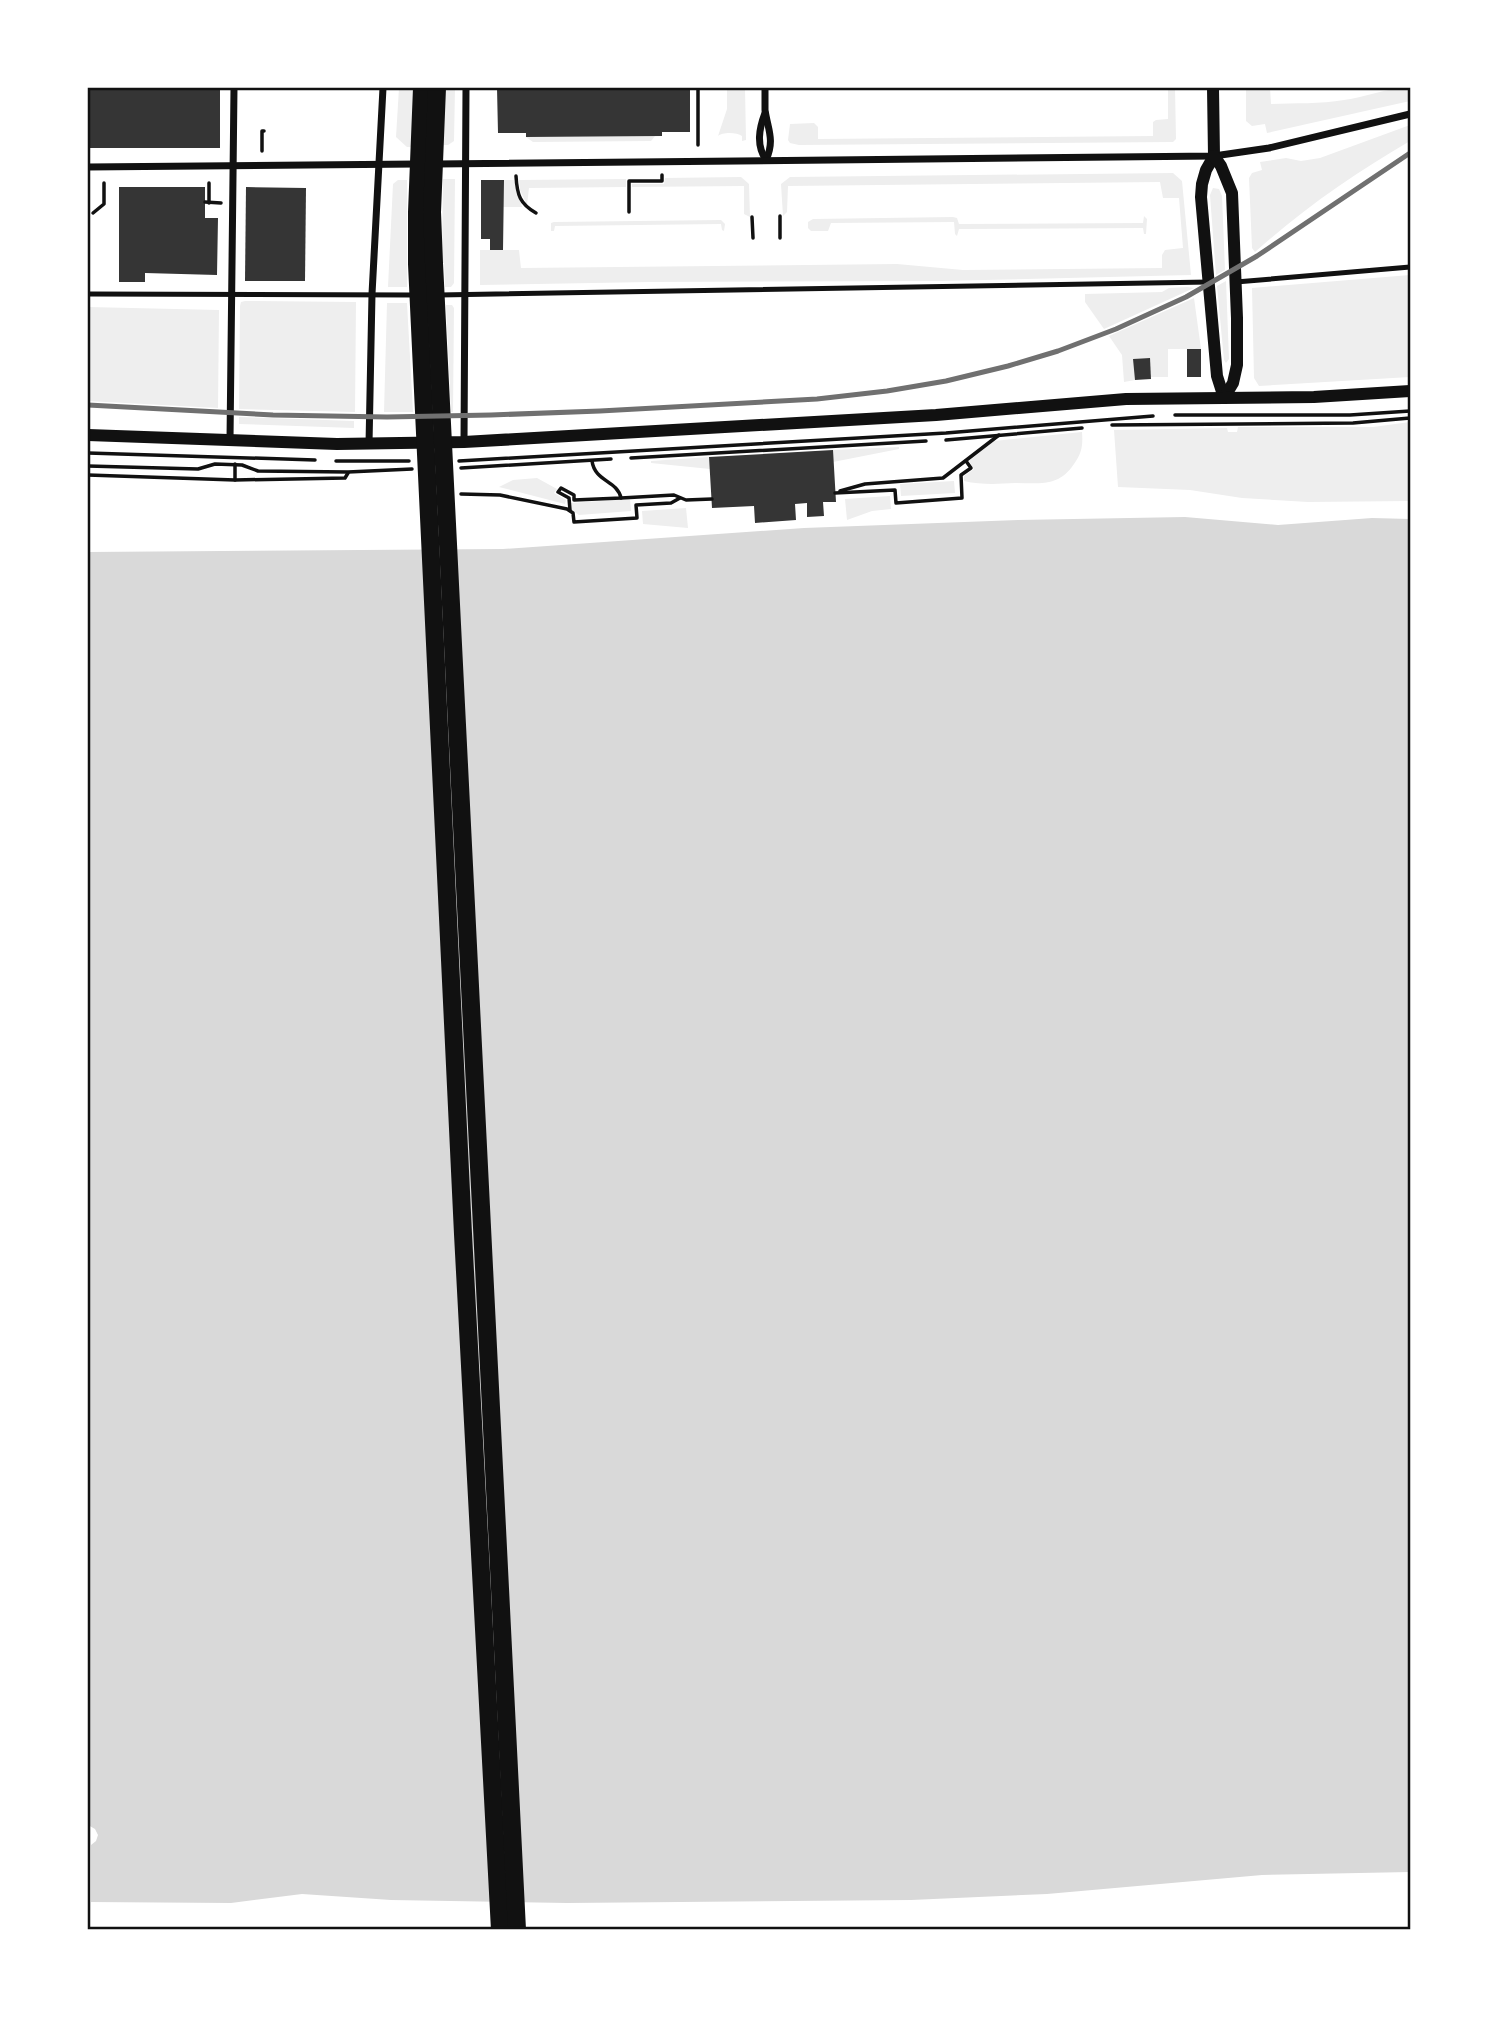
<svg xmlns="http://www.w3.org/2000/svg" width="1498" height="2017" viewBox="0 0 1498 2017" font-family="Commissioner,sans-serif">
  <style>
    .green { fill: #eee }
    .water { fill: #d9d9d9 }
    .pier { fill: #fff }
    .building { fill: #353535 }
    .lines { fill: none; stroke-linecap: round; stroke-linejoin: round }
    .path { stroke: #111; stroke-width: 3.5 }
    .service { stroke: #111; stroke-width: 5 }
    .minor { stroke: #111; stroke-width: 7 }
    .tertiary { stroke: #111; stroke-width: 12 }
    .primary { stroke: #111; stroke-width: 18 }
    .rail { stroke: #707070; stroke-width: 5 }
    .neatline { fill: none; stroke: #111; stroke-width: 2.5 }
  </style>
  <rect width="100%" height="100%" fill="#fff"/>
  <g class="green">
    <polygon points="399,88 455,88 454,141 448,145 443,145 439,148 407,147 396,137"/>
    <path d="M727,88H745L746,140L742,141V136C737,132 722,132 718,136L727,109Z"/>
    <polygon points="1168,88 1175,88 1176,139 1173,142 799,145 790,143 788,140 790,124 814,123 818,127 818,139 1153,136 1153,122 1156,120 1168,119"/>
    <path d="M1246,88H1270L1271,104C1295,103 1320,104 1344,100C1366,97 1389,87 1410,88V101L1267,133L1265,124L1252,126L1246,121Z"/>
    <path d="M1410,125V141C1355,173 1303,209 1255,252L1252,248L1249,178L1252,173L1262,170L1260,162L1286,158L1301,161L1320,158Z"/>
    <polygon points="655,136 651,141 533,142 526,137"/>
    <polygon points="1173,173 1182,181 1191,275 940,281 650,282 480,285 480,250 519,250 521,268 897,264 963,270 1162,268 1162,255 1165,250 1183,248 1179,198 1163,198 1160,182 788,186 787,212 783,216 781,184 790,177"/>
    <polygon points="741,177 749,184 750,217 744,214 744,186 632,187 632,184 664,184 665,178"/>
    <polygon points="443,179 455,179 454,283 451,287 445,287 444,263 442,263"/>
    <polygon points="626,179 626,187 529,188 527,205 520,190 519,180"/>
    <polygon points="398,180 407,180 407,287 388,287 393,184"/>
    <polygon points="504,180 514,180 522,207 503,207"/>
    <polygon points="1213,188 1219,189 1222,196 1225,270 1216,275 1210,195"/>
    <polygon points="1144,216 1147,219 1146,234 1144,234 1143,228 959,229 957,236 955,234 954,222 831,223 828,231 811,231 808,228 808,222 813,219 953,217 957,218 959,224 1143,223"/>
    <polygon points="721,220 725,224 724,231 722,230 721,224 555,226 554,231 551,231 551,223 554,222"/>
    <polygon points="1410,275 1410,377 1259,386 1254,378 1252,288"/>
    <polygon points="1226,281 1229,359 1226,363 1224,360 1217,286"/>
    <polygon points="1187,287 1194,288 1104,329 1085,302 1085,294 1162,292 1169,288"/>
    <polygon points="1194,298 1201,349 1168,349 1168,377 1151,377 1149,358 1134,359 1135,380 1124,382 1122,355 1109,336"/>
    <polygon points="245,301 356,302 355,412 239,409 240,306 241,302"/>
    <polygon points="387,303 407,303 413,412 384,412"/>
    <polygon points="446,305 452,305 454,308 453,412 451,412"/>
    <polygon points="88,307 219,310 218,408 88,401"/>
    <polygon points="239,417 354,421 354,428 239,424"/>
    <polygon points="1410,422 1410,501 1308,502 1242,498 1190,490 1118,487 1114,430 1227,428 1228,432 1237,432 1238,427 1373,427"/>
    <path d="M1082,432C1083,445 1082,453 1074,464C1059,487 1040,483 1015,483C998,484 981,485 964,481V476L974,469L969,461L994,441Z"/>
    <polygon points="899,447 899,449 833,462 833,450"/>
    <polygon points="709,457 710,469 651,463 651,461"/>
    <polygon points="537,478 557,489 554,493 566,500 565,504 499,487 513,480"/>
    <polygon points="954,481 955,493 901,496 900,484"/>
    <polygon points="890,496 891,509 872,511 847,520 845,499"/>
    <polygon points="630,499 631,511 579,515 572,510 571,503"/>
    <polygon points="686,508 688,528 643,524 642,511"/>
  </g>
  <polygon class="water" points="1185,517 1278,525 1372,518 1410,519 1410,1872 1262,1875 1047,1894 911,1900 567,1903 391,1900 302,1894 231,1903 88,1902 88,552 503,549 804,528 1018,520"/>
  <polygon class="pier" points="88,1825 95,1829 98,1835 96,1841 91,1845 91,1905 88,1905"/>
  <g class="building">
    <rect x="88" y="88" width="132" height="60"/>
    <polygon points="497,88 690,88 690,132 662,132 662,136 526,137 526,133 498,133"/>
    <polygon points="481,180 504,180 503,250 490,250 490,239 481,239"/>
    <polygon points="119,187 205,187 205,218 218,218 217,275 145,273 145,282 119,282"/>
    <polygon points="246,187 306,188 305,281 245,281"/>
    <rect x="1187" y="349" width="14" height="28"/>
    <polygon points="1150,358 1151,379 1135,380 1133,359"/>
    <polygon points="833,450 836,502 823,502 824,516 807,517 807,503 795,504 796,520 755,523 754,506 712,508 709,457"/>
  </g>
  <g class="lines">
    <g class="path">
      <polyline points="698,88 698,145"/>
      <polyline points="782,88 794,88"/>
      <polyline points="262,151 262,131 264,131"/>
      <path d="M516,176C517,195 520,204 536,213"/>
      <polyline points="209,183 209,203"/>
      <polyline points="205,202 221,203"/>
      <polyline points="629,212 629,181 662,181 662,175"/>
      <polyline points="93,213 104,204 104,183"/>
      <polyline points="780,216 780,238"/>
      <polyline points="752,217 753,238"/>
      <polyline points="1175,415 1350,415 1410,411"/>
      <polyline points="1112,425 1353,423 1410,418"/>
      <polyline points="946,440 1082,428"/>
      <polyline points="88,453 315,460"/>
      <polyline points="631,458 926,441"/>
      <polyline points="336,461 409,461"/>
      <polyline points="459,461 946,433 1153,416"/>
      <polyline points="88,466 198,469 215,464 242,465 258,471 348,472 412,469"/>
      <polyline points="461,468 611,459"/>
      <polyline points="88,475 235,480 345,478 348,473"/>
      <polyline points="235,480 235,464"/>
      <polyline points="840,491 865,484 943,478 999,435"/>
      <polyline points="835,493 895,490 896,503 962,498 961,475 971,468 966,461"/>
      <polyline points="461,494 500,495 567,509 573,513 574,522 637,518 636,505 671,503 680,498"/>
      <polyline points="621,498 674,495 686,500 712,499"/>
      <path d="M570,510L569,498L558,492L561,488L574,495V500L621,498C617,480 595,482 592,461"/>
    </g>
    <g class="service">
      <polyline points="1236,282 1410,267"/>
      <polyline points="88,294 415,295"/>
      <polyline points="439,295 1209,282"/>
    </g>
    <g class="minor">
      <path d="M765,88C765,95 765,103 765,110C768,130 775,140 766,160"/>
      <path d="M765,113C759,129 756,145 766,160"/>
      <polyline points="436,164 1214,156 1269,148 1410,114"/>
      <polyline points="88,167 417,164"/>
      <polyline points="230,440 234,88"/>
      <polyline points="464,442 466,88"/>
      <polyline points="369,444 372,294 383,88"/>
    </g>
    <g class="tertiary">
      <polyline points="1213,88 1214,156 1206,170 1202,184 1201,197 1217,376 1224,398"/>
      <polyline points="1214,156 1221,166 1232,193 1237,318 1237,365 1233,383 1224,398"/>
      <polyline points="88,435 337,444 464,442 936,415 1126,399 1314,397 1410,391"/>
    </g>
    <g class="primary">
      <polyline points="422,88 417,212 417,264 463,1234 500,1930"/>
      <polyline points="437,88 432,212 434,263 517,1930"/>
    </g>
    <polyline class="rail" points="88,405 273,415 387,417 491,415 600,411 817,399 887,391 946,381 1008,366 1058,351 1116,329 1186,297 1257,256 1410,153"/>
  </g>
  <rect width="1498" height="2017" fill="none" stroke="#ffffff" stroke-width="178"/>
  <rect x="89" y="89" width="1320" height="1839" class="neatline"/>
</svg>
